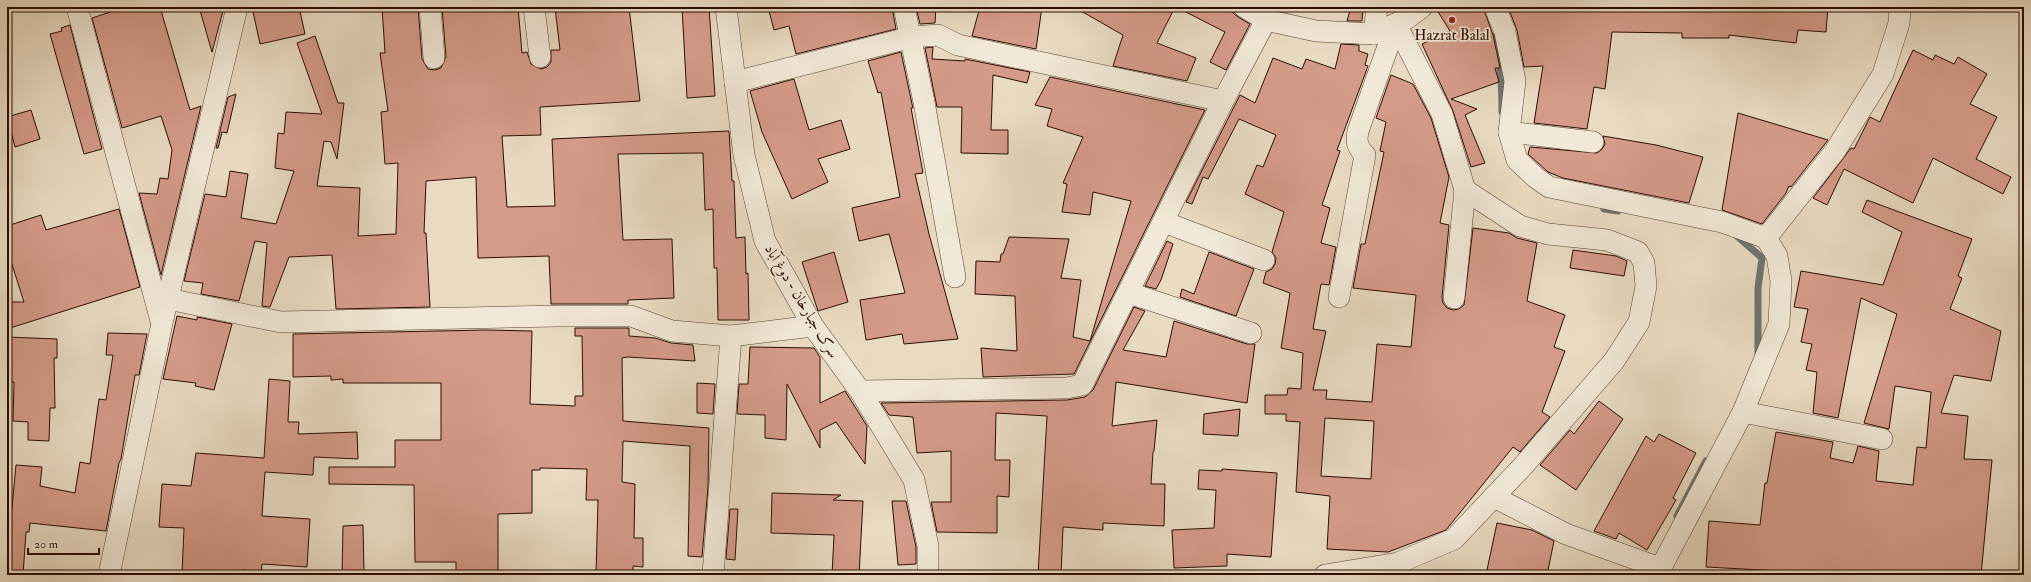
<svg xmlns="http://www.w3.org/2000/svg" width="2031" height="582" viewBox="0 0 2031 582" font-family="'IM FELL Double Pica',Amiri,serif">
  <style>
    .lines { fill: none; stroke-linecap: round; stroke-linejoin: round }
    .stream { stroke: #6e7472; stroke-width: 7 }
    .building { fill: #d59b8a; stroke: #2b0c01; fill-rule: evenodd }
    .minor-casing { stroke: #5a4031; stroke-width: 22 }
    .minor { stroke: #f1e8d7; stroke-width: 21 }
    .poi-dot { fill: #8f2418; stroke: #f1e8d7; stroke-width: 1.5 }
    .labels { text-anchor: middle; stroke-width: 3.5; stroke-linejoin: round; paint-order: stroke }
    .poi-label { font-size: 15px; fill: #2b0c01; stroke: #f1e8d7 }
    .street-label { font-size: 15px; fill: #2b0c01; stroke: #f1e8d7 }
  </style>
  <rect width="100%" height="100%" fill="#e9dbc2"/>
  <filter id="stains"><feTurbulence type="fractalNoise" baseFrequency=".005" numOctaves="4"/><feColorMatrix values="0 0 0 0 .2 0 0 0 0 .09 0 0 0 0 .02 0 0 0 .5 -.17"/></filter>
  <radialGradient id="worn" r=".72"><stop offset=".6" stop-color="#630" stop-opacity="0"/><stop offset="1" stop-color="#630" stop-opacity=".3"/></radialGradient>
  <g class="lines">
    <g class="stream">
      <path d="M1492,36C1501,61 1502,85 1502,112"/>
      <polyline points="1604,209 1618,211"/>
      <polyline points="1737,236 1762,258 1758,288 1758,354"/>
      <polyline points="1677,516 1706,461"/>
    </g>
  </g>
  <g class="building">
    <polygon points="126,7 160,7 190,110 201,106 161,275 139,193 157,194 160,178 168,179 172,150 161,116 122,128 92,18"/>
    <polygon points="199,7 224,7 212,52"/>
    <polygon points="252,7 299,7 305,34 260,44"/>
    <polygon points="382,7 418,7 422,59 428,69 435,70 441,68 446,57 442,7 518,7 522,53 527,52 531,64 541,69 547,67 551,62 551,50 560,50 555,7 629,7 640,101 540,107 541,135 502,136 507,207 555,206 552,139 729,131 732,181 734,181 736,238 745,237 746,274 748,273 749,320 718,320 717,268 714,268 713,209 705,210 703,153 618,154 623,240 672,239 674,298 628,300 628,304 551,304 549,256 478,258 476,177 426,181 424,233 426,233 430,307 336,309 332,255 289,257 270,307 262,306 267,243 255,241 239,301 201,294 203,283 184,281 205,194 226,197 230,171 248,174 241,218 276,224 294,171 275,168 278,133 284,134 286,112 322,114 297,43 315,36 338,103 344,103 337,159 331,142 324,141 317,186 360,188 358,236 396,234 398,163 385,164 381,112 388,111 380,53 385,53"/>
    <polygon points="682,7 709,7 715,96 687,98"/>
    <polygon points="768,7 892,7 896,29 796,54 789,26 774,30"/>
    <polygon points="916,7 936,7 935,23 920,24"/>
    <polygon points="980,7 1042,7 1036,49 972,36"/>
    <polygon points="1074,7 1175,7 1157,43 1196,58 1187,81 1113,66 1123,35"/>
    <polygon points="1176,7 1232,7 1233,13 1238,17 1250,24 1226,70 1210,62 1225,32"/>
    <polygon points="1351,7 1363,7 1362,21 1347,21"/>
    <polygon points="1435,7 1483,7 1493,35 1500,68 1495,68 1499,82 1451,99 1477,109 1465,115 1485,163 1471,167 1453,111 1422,44 1450,31"/>
    <polygon points="1508,7 1828,7 1826,32 1798,30 1796,43 1729,35 1729,38 1682,38 1682,33 1612,32 1605,89 1594,87 1587,129 1534,123 1543,66 1524,67 1517,30"/>
    <polygon points="70,25 102,149 84,154 50,34 62,31 61,28"/>
    <path d="M1341,44L1359,45V51L1368,54L1365,65L1368,66L1337,150L1340,151L1322,205L1330,208L1321,243L1336,247L1329,285L1321,284L1313,329L1326,331L1313,390H1327L1326,399L1372,402L1377,344L1411,347L1416,295L1353,288L1361,244H1365L1384,152L1380,151L1386,122L1376,118L1391,75L1413,84L1431,118L1449,177L1440,223L1449,225L1442,297L1443,303L1447,308L1453,310L1459,309L1464,305L1473,228L1509,233L1517,238L1537,243L1527,301L1565,315L1554,347L1565,351L1542,412L1550,417L1520,452L1513,447L1446,530L1388,552L1327,549L1330,496L1296,492L1300,422L1286,421V414H1265V395H1287L1288,388L1301,389L1303,353L1281,348L1290,293L1263,283L1266,272L1272,269L1275,264L1276,258L1272,252L1284,212L1245,194L1257,165L1263,167L1276,135L1239,119L1208,179L1203,177L1192,204L1186,202L1240,95L1255,103L1273,58L1302,69L1306,59L1335,69ZM1325,418L1374,421L1371,479L1321,476Z"/>
    <polygon points="933,47 932,59 965,61 965,59 1030,72 1027,83 993,75 991,130 1008,130 1008,154 961,153 962,107 937,107 925,48"/>
    <polygon points="1913,50 1933,60 1935,55 1954,64 1958,57 1987,74 1970,104 1997,117 1976,159 2011,177 2003,194 1933,158 1913,203 1844,169 1827,205 1813,198 1851,148 1854,149 1870,117 1880,122"/>
    <polygon points="901,52 912,104 913,108 911,108 923,173 915,174 929,234 958,339 904,344 902,334 866,340 860,300 905,293 889,234 859,241 852,208 900,197 881,92 878,93 868,61"/>
    <polygon points="1050,77 1205,110 1074,374 983,377 981,348 1017,351 1015,296 975,294 976,261 1000,262 1001,254 1003,254 1009,237 1069,239 1061,278 1081,280 1073,337 1090,341 1131,201 1093,192 1090,215 1062,212 1067,184 1063,183 1083,137 1047,126 1052,109 1035,105"/>
    <polygon points="794,79 809,130 841,120 850,149 818,159 828,182 792,199 762,132 750,91"/>
    <polygon points="236,94 227,133 222,132 218,148 216,148 228,97"/>
    <polygon points="31,110 40,139 15,147 7,117"/>
    <polygon points="1738,113 1828,140 1791,187 1789,186 1786,193 1762,224 1722,210"/>
    <polygon points="1603,136 1656,145 1703,157 1689,203 1563,178 1548,172 1528,154 1530,147 1597,153 1602,149 1605,144"/>
    <polygon points="1867,200 1972,239 1958,276 1962,278 1950,309 2001,331 1991,381 1954,375 1941,413 1968,416 1964,459 1992,460 1981,575 1780,575 1780,571 1706,567 1709,521 1760,525 1765,483 1767,483 1776,432 1833,442 1830,458 1853,463 1858,446 1879,451 1876,481 1913,485 1917,447 1926,448 1931,392 1895,386 1889,429 1864,423 1897,314 1861,298 1838,418 1813,413 1817,372 1806,370 1812,344 1801,342 1808,309 1794,307 1801,271 1883,285 1902,232 1862,212"/>
    <polygon points="119,209 140,287 7,329 7,302 24,302 7,249 7,226 41,215 46,230"/>
    <polygon points="1167,241 1173,244 1161,280 1156,289 1145,286"/>
    <polygon points="1573,250 1616,256 1627,261 1624,276 1570,268"/>
    <polygon points="834,252 848,302 818,311 802,262"/>
    <polygon points="1209,252 1254,269 1236,316 1180,297 1182,289 1194,294"/>
    <polygon points="1134,307 1145,311 1123,350 1166,357 1174,321 1247,344 1255,344 1247,403 1116,382 1112,426 1157,420 1154,451 1153,452 1151,484 1165,484 1164,526 1103,523 1103,530 1063,527 1061,575 1038,575 1047,416 996,413 995,460 1010,460 1009,497 997,496 997,533 937,532 931,502 951,502 951,451 917,453 913,417 889,415 881,403 1067,400 1085,397 1093,390"/>
    <polygon points="177,316 197,320 197,317 232,324 214,390 195,386 196,383 163,379"/>
    <polygon points="575,328 629,328 629,336 655,338 671,343 693,345 695,361 627,357 622,358 623,421 709,428 708,487 702,557 688,556 690,446 623,441 622,482 635,484 634,538 643,538 643,567 633,566 633,575 596,575 598,500 586,500 587,469 540,468 540,470 532,470 532,513 498,514 498,575 456,575 456,562 415,562 414,485 329,484 329,467 395,467 395,440 441,440 441,383 343,383 343,379 331,380 331,376 293,377 293,334 486,330 532,331 530,404 575,406 575,396 583,396 582,336 575,336"/>
    <polygon points="108,333 147,334 139,375 135,375 121,459 119,463 106,531 30,523 29,532 26,532 23,575 7,575 7,518 11,518 16,465 42,467 40,486 75,493 80,462 90,464 99,399 106,400 113,355 106,355"/>
    <polygon points="7,337 57,339 57,358 54,358 55,408 50,408 49,441 28,440 28,422 13,421 14,382 7,382"/>
    <polygon points="750,347 814,348 820,357 820,403 845,391 867,426 865,464 836,422 820,430 820,448 787,384 786,440 765,438 765,415 737,414 739,384 748,384"/>
    <polygon points="269,379 290,381 288,422 299,422 298,434 357,432 358,459 314,457 313,475 265,472 262,516 310,519 307,567 262,564 261,572 242,570 242,575 182,574 184,528 159,527 162,484 191,486 196,453 264,458"/>
    <polygon points="697,383 715,384 713,414 697,413"/>
    <polygon points="1599,401 1623,419 1576,490 1540,465 1570,430 1574,434"/>
    <polygon points="1240,409 1238,436 1203,434 1204,414"/>
    <polygon points="1659,434 1696,453 1673,498 1676,500 1647,550 1619,533 1616,539 1594,531 1646,436 1654,442"/>
    <polygon points="1222,469 1277,473 1271,557 1227,554 1227,566 1174,568 1172,530 1214,528 1216,490 1198,489 1199,470 1222,471"/>
    <polygon points="772,493 841,495 833,500 863,501 859,575 832,575 834,535 771,533"/>
    <polygon points="892,501 906,501 916,547 916,564 898,565"/>
    <polygon points="730,509 738,509 735,560 726,559"/>
    <polygon points="1497,523 1532,530 1554,541 1547,575 1511,575 1487,570"/>
    <polygon points="363,525 364,575 342,575 343,526"/>
  </g>
  <g class="lines">
    <defs>
      <g id="minor">
        <polyline points="77,7 161,321"/>
        <polyline points="430,7 434,58"/>
        <polyline points="534,7 540,57"/>
        <polyline points="726,7 744,155 765,241 813,326 860,391 914,480 928,546 928,575"/>
        <polyline points="904,7 924,102 955,277"/>
        <polyline points="1244,7 1266,20 1316,31 1374,34 1406,19 1422,7"/>
        <polyline points="1495,7 1505,32 1515,81 1509,132 1517,160 1535,177 1549,187 1722,222 1766,238 1777,256 1781,281 1779,324 1743,412 1657,575"/>
        <polyline points="1374,34 1377,7"/>
        <polyline points="735,82 912,37 938,35 958,45 1223,101"/>
        <polyline points="1509,132 1593,142"/>
        <polyline points="1164,222 1264,260"/>
        <polyline points="1766,238 1835,151 1883,74 1899,23 1900,7"/>
        <polyline points="1129,293 1251,333"/>
        <path d="M1339,297L1365,155C1357,147 1356,142 1358,131L1396,24"/>
        <polyline points="1454,298 1465,190"/>
        <polyline points="168,299 281,322 556,316 631,316 672,331 731,336 813,326"/>
        <polyline points="860,391 1067,388 1082,385 1223,101 1266,20"/>
        <polyline points="1743,412 1882,439"/>
        <polyline points="1494,497 1566,534 1660,568"/>
        <polyline points="109,575 162,323 237,7"/>
        <polyline points="713,575 731,336"/>
        <polyline points="1325,575 1398,563 1454,539 1523,466 1614,361 1639,322 1646,286 1644,263 1638,252 1607,240 1548,234 1520,226 1465,190 1442,114 1396,24"/>
      </g>
    </defs>
    <use href="#minor" class="minor-casing"/>
    <use href="#minor" class="minor"/>
  </g>
  <circle class="poi-dot" cx="1452" cy="20" r="4"/>
  <g class="labels">
    <g class="poi-label">
      <text x="1452" y="40">Hazrat Balal</text>
    </g>
    <g class="street-label">
      <text transform="translate(802 301) rotate(59)" y="5">سرک جبارخان - دوغ آباد</text>
    </g>
  </g>
  <rect width="2031" height="582" fill="none" stroke="#e9dbc2" stroke-width="24"/>
  <rect x="8" y="8" width="2015" height="566" fill="none" stroke="#2b0c01" stroke-width="2"/>
  <rect x="12" y="12" width="2007" height="558" fill="none" stroke="#2b0c01"/>
  <path d="M28 548v6h71v-6" fill="none" stroke="#2b0c01" stroke-width="2"/>
  <text x="34" y="548" font-size="12" fill="#2b0c01" stroke="#f1e8d7" stroke-width="3" paint-order="stroke">20 m</text>
  <rect width="100%" height="100%" filter="url(#stains)"/>
  <rect width="100%" height="100%" fill="url(#worn)"/>
</svg>
